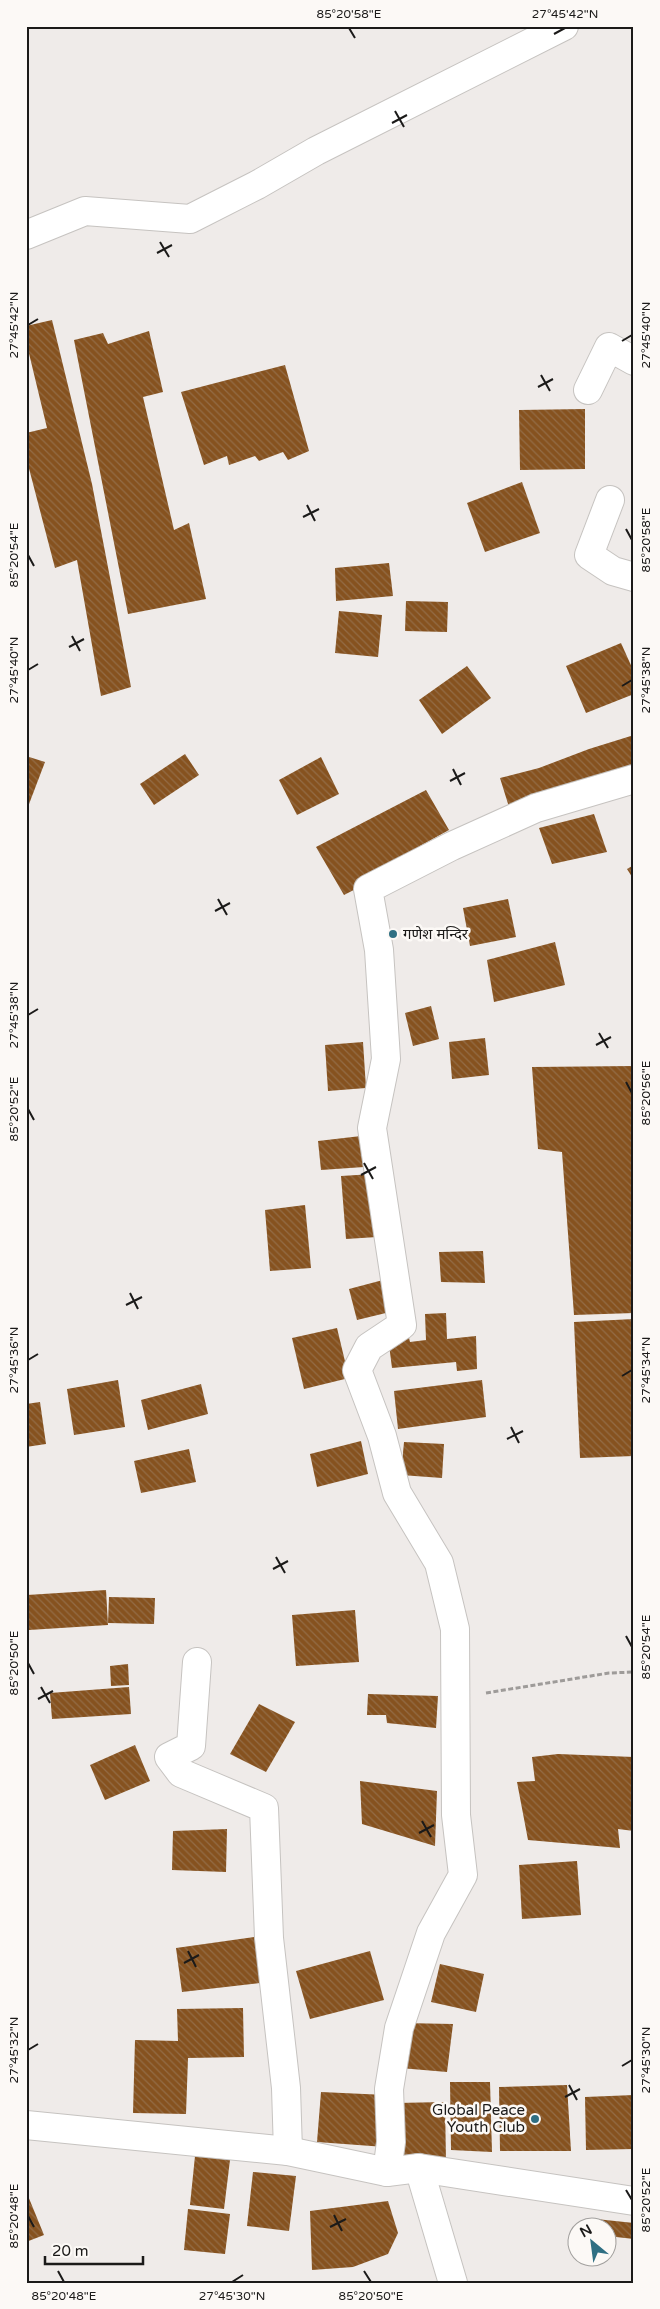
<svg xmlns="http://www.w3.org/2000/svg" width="660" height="2309" viewBox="0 0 660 2309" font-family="'Varela Round','Noto Sans Devanagari',sans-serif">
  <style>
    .building { fill: url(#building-back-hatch) }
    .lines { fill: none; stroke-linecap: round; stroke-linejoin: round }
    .minor-casing { stroke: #c6c3c0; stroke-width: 30 }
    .path { stroke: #9e9b99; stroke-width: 3; stroke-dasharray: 5 2.5; stroke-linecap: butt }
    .minor { stroke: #fff; stroke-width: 28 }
    .ticks { fill: none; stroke: #1b1a19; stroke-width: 2 }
    .poi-dot { fill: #2f6f83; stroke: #fcf9f6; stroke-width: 2 }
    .labels { text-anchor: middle; stroke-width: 5; stroke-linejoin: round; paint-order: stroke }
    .poi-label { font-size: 15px; fill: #1b1a19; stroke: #fcf9f6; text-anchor: start }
    .neatline { fill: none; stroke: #1b1a19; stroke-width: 2 }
    .ticks-label { font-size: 12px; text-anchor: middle; fill: #1b1a19 }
  </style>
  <defs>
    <pattern id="building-back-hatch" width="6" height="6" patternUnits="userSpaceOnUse" patternTransform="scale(1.25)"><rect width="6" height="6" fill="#86521f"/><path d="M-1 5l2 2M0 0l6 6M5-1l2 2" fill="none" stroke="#936c46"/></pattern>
  </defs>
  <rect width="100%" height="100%" fill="#efebe9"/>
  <g class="building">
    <polygon points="52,320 92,484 131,687 101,696 77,560 55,568 26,457 26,433 47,428 26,341 26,326"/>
    <polygon points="149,331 163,392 143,397 174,530 189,523 206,599 128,614 74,340 103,333 108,344"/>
    <polygon points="285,365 309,451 288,460 283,452 259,461 255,456 229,465 227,456 204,465 181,392"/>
    <polygon points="585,409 585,469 520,470 519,410"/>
    <polygon points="522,482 540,533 485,552 467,503"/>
    <polygon points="389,563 393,596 336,601 335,568"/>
    <polygon points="406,601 448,602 447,632 405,631"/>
    <polygon points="339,611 382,615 378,657 335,653"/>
    <polygon points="621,643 634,672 634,694 586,713 566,666"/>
    <polygon points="467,666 491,698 442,734 419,700"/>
    <polygon points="634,735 634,765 509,807 500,778 539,768 589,749"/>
    <polygon points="185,754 199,775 154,805 140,784"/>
    <polygon points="26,756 45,762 26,812"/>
    <polygon points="321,757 339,794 297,815 279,780"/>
    <polygon points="426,790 449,830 420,846 426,853 344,895 316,847"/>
    <polygon points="594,814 607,852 552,864 539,828"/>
    <polygon points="634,865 634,880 627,869"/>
    <polygon points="508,899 516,937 470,946 463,908"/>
    <polygon points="555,942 565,985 494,1002 487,960"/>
    <polygon points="431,1006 439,1039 413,1046 405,1013"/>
    <polygon points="485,1038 489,1075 452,1079 449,1042"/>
    <polygon points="363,1042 366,1088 328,1091 325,1045"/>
    <polygon points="634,1066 634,1313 574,1315 562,1152 538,1149 532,1067"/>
    <polygon points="361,1136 364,1167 321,1170 318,1141"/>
    <polygon points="373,1174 377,1237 346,1239 341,1176"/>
    <polygon points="305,1205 311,1268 270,1271 265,1210"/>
    <polygon points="483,1251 485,1283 441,1282 439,1252"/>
    <polygon points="383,1280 390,1312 357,1320 349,1289"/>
    <polygon points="446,1313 447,1339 476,1336 477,1369 457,1371 456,1362 392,1368 388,1337 408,1333 410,1342 426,1340 425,1314"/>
    <polygon points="634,1319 634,1456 580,1458 574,1322"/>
    <polygon points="337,1328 349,1378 304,1389 292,1338"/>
    <polygon points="118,1380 125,1427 74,1435 67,1389"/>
    <polygon points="482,1380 486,1417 398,1429 394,1391"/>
    <polygon points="201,1384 208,1414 148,1430 141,1400"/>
    <polygon points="40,1402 46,1444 26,1447 26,1404"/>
    <polygon points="361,1441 368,1474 317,1487 310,1454"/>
    <polygon points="404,1442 444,1444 442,1478 401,1475"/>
    <polygon points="189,1449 196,1482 141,1493 134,1461"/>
    <polygon points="106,1590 108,1625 29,1630 27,1595"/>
    <polygon points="109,1597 155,1598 154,1624 108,1623"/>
    <polygon points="355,1610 359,1662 296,1666 292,1615"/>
    <polygon points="128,1664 129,1685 111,1686 110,1666"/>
    <polygon points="129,1687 131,1714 52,1719 50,1693"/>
    <polygon points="368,1694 438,1696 436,1728 387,1723 386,1715 367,1715"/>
    <polygon points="259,1704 295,1722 266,1772 230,1754"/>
    <polygon points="135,1745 150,1781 105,1800 90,1765"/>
    <polygon points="558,1754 634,1757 634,1831 618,1829 620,1848 528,1840 517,1782 535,1781 532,1757"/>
    <polygon points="360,1781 437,1791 435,1846 362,1824"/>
    <polygon points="227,1829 226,1872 172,1870 173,1831"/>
    <polygon points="577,1861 581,1915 522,1919 519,1865"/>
    <polygon points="262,1936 268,1982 182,1992 176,1948"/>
    <polygon points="370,1951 384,2000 310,2019 296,1971"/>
    <polygon points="440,1964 484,1974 476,2012 431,2002"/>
    <polygon points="243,2008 244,2057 188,2058 186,2114 133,2113 135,2040 178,2041 177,2009"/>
    <polygon points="403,2023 453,2024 447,2072 400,2068"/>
    <polygon points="450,2082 490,2082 492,2152 451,2150"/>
    <polygon points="567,2085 571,2151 500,2151 499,2087"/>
    <polygon points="321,2092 386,2095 385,2147 317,2142"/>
    <polygon points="634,2095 634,2149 586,2150 585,2097"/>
    <polygon points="445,2102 446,2163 398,2164 396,2103"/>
    <polygon points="195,2156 230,2160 224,2209 190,2205"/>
    <polygon points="253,2172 296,2176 289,2231 247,2226"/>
    <polygon points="26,2191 44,2235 26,2242"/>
    <polygon points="388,2201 398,2233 388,2254 353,2267 312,2270 310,2211"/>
    <polygon points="188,2209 230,2214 225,2254 184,2250"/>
    <polygon points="596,2219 634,2223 634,2239 616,2237 615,2249 608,2248 608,2226 595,2226"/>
  </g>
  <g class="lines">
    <defs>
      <g id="minor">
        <polyline points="26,235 85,211 190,219 257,185 316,151 564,26"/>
        <polyline points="588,390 609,347 634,361"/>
        <polyline points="610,500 589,555 613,571 634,577"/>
        <polyline points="197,1662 191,1746 169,1757 181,1773 264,1808 269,1938 286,2088 288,2151"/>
        <polyline points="26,2125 288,2151 387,2172 419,2168 634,2201"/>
        <polyline points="419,2168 453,2283"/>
        <polyline points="387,2172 391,2142 389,2089 399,2028 431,1933 463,1875 456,1815 455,1629 439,1563 397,1493 382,1436 357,1370 369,1347 402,1325 372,1128 386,1059 379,950 368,889 452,846 536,808 634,779"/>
      </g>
    </defs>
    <use href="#minor" class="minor-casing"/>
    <polyline class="path" points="486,1693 609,1673 634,1672"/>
    <use href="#minor" class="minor"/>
  </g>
  <path class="ticks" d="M349,28L355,38M554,34L565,28M395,111L404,127M392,123L407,115M160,242L169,257M157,253L172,245M28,325L38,319M622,341L632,335M541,375L550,391M538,387L553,379M307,505L315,521M303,517L319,509M626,529L632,540M28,555L34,566M72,636L80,651M69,647L84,639M28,670L38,664M622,686L632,680M453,769L461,785M450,781L465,773M218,899L227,915M215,911L230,903M28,1015L38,1009M599,1033L608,1048M596,1045L611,1037M626,1082L632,1093M28,1109L34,1120M364,1163L373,1179M361,1175L376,1167M130,1293L138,1309M126,1305L142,1297M28,1360L38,1354M622,1376L632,1370M511,1427L519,1443M507,1439L523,1431M276,1557L285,1573M273,1569L288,1561M626,1636L632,1647M28,1663L34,1674M41,1687L50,1703M38,1699L53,1691M422,1821L431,1837M419,1833L434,1825M188,1951L196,1967M184,1963L199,1955M28,2050L38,2044M622,2066L632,2060M569,2085L577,2100M565,2097L580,2089M626,2190L632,2200M334,2215L342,2231M28,2216L34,2227M330,2227L346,2219M58,2271L64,2282M364,2271L371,2282M232,2282L243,2275"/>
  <g class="poi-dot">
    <circle cx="393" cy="934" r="5"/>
    <circle cx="535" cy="2119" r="5"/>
  </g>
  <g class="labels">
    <g class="poi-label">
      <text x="403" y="939">गणेश मन्दिर</text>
      <text x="525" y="2115" text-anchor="end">Global Peace<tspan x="525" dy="17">Youth Club</tspan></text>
    </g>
  </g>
  <rect width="660" height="2309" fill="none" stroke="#fcf9f6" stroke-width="55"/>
  <g transform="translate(592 2242) rotate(331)"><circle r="24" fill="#fcf9f6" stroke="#a2a09e"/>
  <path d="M0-4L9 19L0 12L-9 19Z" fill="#2f6f83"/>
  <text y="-8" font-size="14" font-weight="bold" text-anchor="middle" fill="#1b1a19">N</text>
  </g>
  <path d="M45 2256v8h98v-8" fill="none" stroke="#1b1a19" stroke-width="2.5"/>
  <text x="52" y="2256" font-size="15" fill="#1b1a19" stroke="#fcf9f6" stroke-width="4" paint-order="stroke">20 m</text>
  <rect x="28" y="28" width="604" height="2254" class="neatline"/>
  <g class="ticks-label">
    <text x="349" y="18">85°20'58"E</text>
    <text x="565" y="18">27°45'42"N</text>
    <text transform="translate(14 325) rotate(-90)" y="4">27°45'42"N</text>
    <text transform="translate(646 335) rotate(-90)" y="4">27°45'40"N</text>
    <text transform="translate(646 540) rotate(-90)" y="4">85°20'58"E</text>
    <text transform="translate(14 555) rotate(-90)" y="4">85°20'54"E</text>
    <text transform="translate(14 670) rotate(-90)" y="4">27°45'40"N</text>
    <text transform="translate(646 680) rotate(-90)" y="4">27°45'38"N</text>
    <text transform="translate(14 1015) rotate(-90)" y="4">27°45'38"N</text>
    <text transform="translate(646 1093) rotate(-90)" y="4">85°20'56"E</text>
    <text transform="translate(14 1109) rotate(-90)" y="4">85°20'52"E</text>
    <text transform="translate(14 1360) rotate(-90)" y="4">27°45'36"N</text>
    <text transform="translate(646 1370) rotate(-90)" y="4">27°45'34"N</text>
    <text transform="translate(646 1647) rotate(-90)" y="4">85°20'54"E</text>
    <text transform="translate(14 1663) rotate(-90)" y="4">85°20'50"E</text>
    <text transform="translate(14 2050) rotate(-90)" y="4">27°45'32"N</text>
    <text transform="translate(646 2060) rotate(-90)" y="4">27°45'30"N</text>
    <text transform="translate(646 2200) rotate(-90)" y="4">85°20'52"E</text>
    <text transform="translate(14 2216) rotate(-90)" y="4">85°20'48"E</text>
    <text x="64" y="2300">85°20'48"E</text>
    <text x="232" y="2300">27°45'30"N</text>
    <text x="371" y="2300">85°20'50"E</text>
  </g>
</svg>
